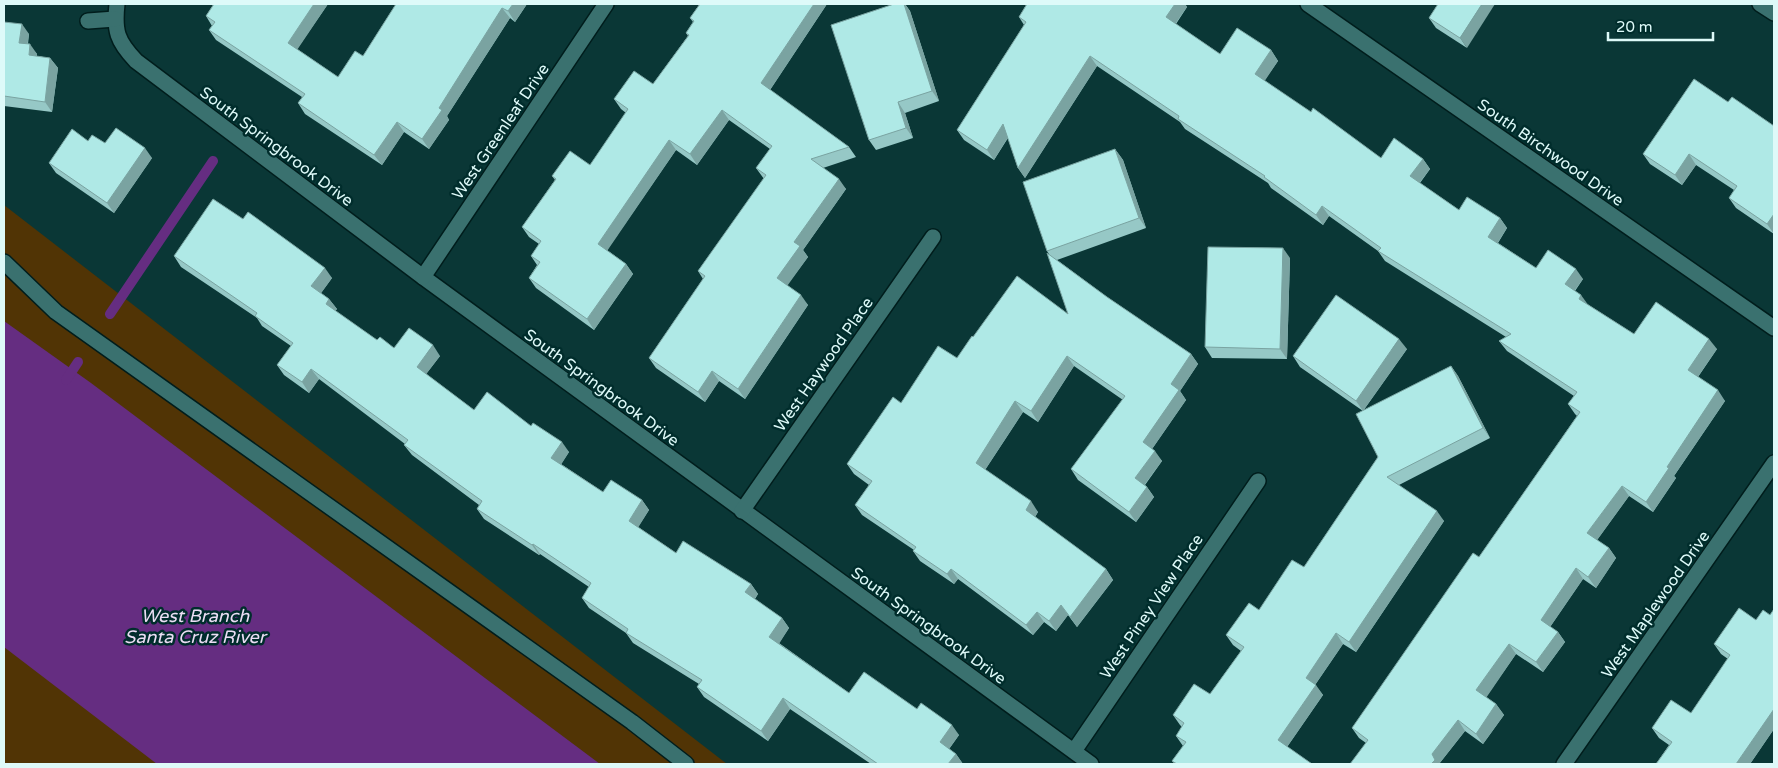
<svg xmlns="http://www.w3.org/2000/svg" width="1778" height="768" viewBox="0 0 1778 768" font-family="'Varela Round',sans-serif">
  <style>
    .green { fill: #513405 }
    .water { fill: #652d81 }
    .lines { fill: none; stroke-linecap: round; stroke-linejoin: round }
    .stream { stroke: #652d81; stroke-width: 10 }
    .lane-casing { stroke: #001d1c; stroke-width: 18 }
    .street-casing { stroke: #001d1c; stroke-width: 18 }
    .secondary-casing { stroke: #001d1c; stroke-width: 18 }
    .lane { stroke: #3a716f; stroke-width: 15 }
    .street { stroke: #3a716f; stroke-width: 15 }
    .secondary { stroke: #3a716f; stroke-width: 15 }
    .wall { fill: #96c8c6 }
    .shaded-wall { fill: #7aa3a1 }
    .building { fill: #afe9e6; stroke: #7aa3a1 }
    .labels { text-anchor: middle; stroke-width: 5; stroke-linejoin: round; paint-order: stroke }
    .street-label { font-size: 16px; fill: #defaf9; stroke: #002d2c }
    .water-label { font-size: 18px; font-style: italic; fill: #ecdef5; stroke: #002d2c }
  </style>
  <rect width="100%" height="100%" fill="#0a3736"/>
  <polygon class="green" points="4,205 727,764 4,764"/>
  <polygon class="water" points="4,321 91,383 600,764 157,764 4,647"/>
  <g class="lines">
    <g class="stream">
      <polyline points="110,314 213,161"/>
      <polyline points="66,380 78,362"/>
    </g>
    <defs>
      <polyline id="lane" points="4,262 56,312 632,722 686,764"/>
      <g id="street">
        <path d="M117,4C114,31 117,41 136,61L423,277L1091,764"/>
        <polyline points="1308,4 1774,328"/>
        <polyline points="88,21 115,19"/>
        <polyline points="423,277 606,4"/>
        <polyline points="742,511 933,237"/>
        <polyline points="1074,751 1258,481"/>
        <polyline points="1564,764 1774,463"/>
      </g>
      <polyline id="secondary" points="1760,4 1774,13"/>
    </defs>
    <use href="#lane" class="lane-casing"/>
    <use href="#street" class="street-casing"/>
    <use href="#secondary" class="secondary-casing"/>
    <use href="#lane" class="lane"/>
    <use href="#street" class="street"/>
    <use href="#secondary" class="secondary"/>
  </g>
  <g class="wall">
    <polygon points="211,4 328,4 297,49 338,77 363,56 396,4 527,4 515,22 510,18 447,116 449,120 429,149 404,132 382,165 305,114 298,103 302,97 216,40 209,30 212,26 206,16 213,5"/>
    <polygon points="697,4 827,4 770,90 849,147 856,157 823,168 846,189 803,250 808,257 787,285 808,305 745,399 719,381 705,402 656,368 649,358 703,279 698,271 764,179 756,168 770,149 729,120 697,165 676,150 607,250 626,264 633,274 594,330 536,288 529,278 537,265 531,256 539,244 529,237 522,227 555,180 552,176 590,165 626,113 621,109 614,99 653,84 688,36 686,33 693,22 690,18 699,5"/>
    <polygon points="894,4 905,4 910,11 939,101 905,113 913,138 876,150 869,140"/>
    <polygon points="1024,4 1185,4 1187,7 1176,24 1220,54 1271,50 1278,61 1264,81 1381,158 1423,159 1430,169 1420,183 1459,210 1500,218 1507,228 1498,243 1536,268 1583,279 1575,291 1587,304 1634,334 1717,349 1698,377 1725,401 1674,476 1676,478 1653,512 1629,496 1597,540 1609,548 1616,558 1596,588 1583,579 1550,627 1558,632 1565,642 1543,672 1516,654 1486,697 1496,704 1504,715 1483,744 1465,731 1439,764 1366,743 1359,738 1352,728 1479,557 1577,416 1575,414 1568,404 1574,396 1507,351 1499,341 1506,337 1385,261 1378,251 1329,216 1323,225 1271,188 1268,183 1185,129 1180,122 1097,66 1025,178 1018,168 1008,138 994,160 964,140 957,130 1024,25 1019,17 1026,5"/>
    <polygon points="1438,4 1467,48 1436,28 1429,18"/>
    <polygon points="4,22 29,34 28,44 37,54 37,56 50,58 58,68 52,112 4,106"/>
    <polygon points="1728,102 1774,126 1774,234 1736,208 1729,198 1734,190 1696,165 1682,185 1650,164 1643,154"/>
    <polygon points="88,141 105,143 152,158 114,213 56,173 49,163"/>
    <polygon points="1115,149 1123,160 1146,228 1057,260 1107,297 1191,354 1198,364 1180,391 1186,400 1152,449 1162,461 1145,485 1147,487 1154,497 1136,522 1078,480 1071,469 1123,400 1074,366 1038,422 1023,412 985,470 1038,512 1035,517 1106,569 1113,580 1077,627 1068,615 1056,631 1044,622 1033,635 958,579 954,584 920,561 913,551 914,550 862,515 855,505 869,485 854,474 847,464 901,403 957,358 973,337 1068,314 1049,254 1047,251"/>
    <polygon points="243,219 332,278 321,293 329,299 337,309 335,311 377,340 394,348 440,356 426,374 474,410 531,426 569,452 561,464 603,492 642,500 649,510 638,527 676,553 751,584 758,594 755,599 782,618 789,628 779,643 849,693 917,709 959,735 949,749 956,754 963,764 871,764 790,709 768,741 704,697 697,687 699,684 633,643 626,633 589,608 582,598 589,587 540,554 539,555 484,519 477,509 479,505 412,455 404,445 405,444 319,379 309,393 284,375 277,365 291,346 262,326 257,318 181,267 174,256"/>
    <polygon points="1290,258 1287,359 1212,358 1205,347"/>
    <polygon points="1407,349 1363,411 1451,366 1458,376 1490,438 1399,485 1444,521 1356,652 1343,644 1315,685 1323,695 1287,747 1312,764 1175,764 1172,761 1183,746 1176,736 1182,727 1180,725 1173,715 1210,694 1241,651 1233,645 1226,635 1259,610 1304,567 1378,457 1363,411 1300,367 1293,356"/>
    <polygon points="1774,609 1774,729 1750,764 1656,764 1669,745 1659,738 1652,728 1691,713 1728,659 1721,654 1714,644 1756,620 1770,615"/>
  </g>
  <g class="shaded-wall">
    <polygon points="314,4 328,4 295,53 288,43"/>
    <polygon points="513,4 527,4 515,22 508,11"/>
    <polygon points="814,4 827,4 768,93 761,83"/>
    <polygon points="904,4 905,4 910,11 939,101 932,91"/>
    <polygon points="1175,4 1185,4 1187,7 1173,27 1166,17"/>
    <polygon points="1482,4 1495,4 1467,48 1460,38"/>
    <polygon points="502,8 510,18 447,116 449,120 429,149 422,139 439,108"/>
    <polygon points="22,24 29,34 26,53 19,43"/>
    <polygon points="30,44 37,54 36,65 29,55"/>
    <polygon points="1271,50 1278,61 1262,85 1255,74"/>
    <polygon points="1090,56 1097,66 1025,178 1018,168"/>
    <polygon points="50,58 58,68 52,112 45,102"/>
    <polygon points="898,102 905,113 913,138 906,128"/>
    <polygon points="722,110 729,120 697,165 690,154"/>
    <polygon points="397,122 404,132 382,165 374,155"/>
    <polygon points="1003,124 1010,134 994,160 987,150"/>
    <polygon points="669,140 676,150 605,254 598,244"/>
    <polygon points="145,148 152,158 114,213 107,203"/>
    <polygon points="1115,149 1123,160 1146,228 1139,218"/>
    <polygon points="1689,154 1696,165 1682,185 1675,175"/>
    <polygon points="1423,159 1430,169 1417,186 1410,176"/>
    <polygon points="839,179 846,189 803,250 808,257 785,289 777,278 794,242"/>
    <polygon points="1322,206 1329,216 1323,225 1316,215"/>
    <polygon points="1774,214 1774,234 1767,224"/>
    <polygon points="1500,218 1507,228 1495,247 1488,237"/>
    <polygon points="1283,248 1290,258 1287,359 1280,349"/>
    <polygon points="626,264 633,274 594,330 587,319"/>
    <polygon points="325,268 332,278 319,296 311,286"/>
    <polygon points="1576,269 1583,279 1572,294 1565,284"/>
    <polygon points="801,295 808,305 745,399 738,389"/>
    <polygon points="1581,295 1589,306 1579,299"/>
    <polygon points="329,299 337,309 333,314 326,304"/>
    <polygon points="1399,339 1407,349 1363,411 1356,401"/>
    <polygon points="1709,339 1717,349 1695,381 1688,370"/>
    <polygon points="433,345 440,356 424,377 417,367"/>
    <polygon points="1191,354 1198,364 1180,391 1186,400 1150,452 1143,442 1171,384"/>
    <polygon points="1067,356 1074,366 1038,422 1031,411"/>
    <polygon points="1451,366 1458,376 1490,438 1483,428"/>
    <polygon points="311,369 319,379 309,393 302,382"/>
    <polygon points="712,371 719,381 705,402 698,392"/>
    <polygon points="1718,390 1725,401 1674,476 1676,478 1653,512 1646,502 1667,467"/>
    <polygon points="1015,401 1023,412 983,473 976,463"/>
    <polygon points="562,442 569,452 559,468 551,458"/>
    <polygon points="1155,451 1162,461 1142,488 1135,478"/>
    <polygon points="1622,486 1629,496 1595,543 1587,533"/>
    <polygon points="1147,487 1154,497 1136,522 1129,512"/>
    <polygon points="642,500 649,510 636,531 629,521"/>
    <polygon points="1031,501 1038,512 1033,520 1026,510"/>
    <polygon points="1437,511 1444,521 1356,652 1349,642"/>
    <polygon points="533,544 540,554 539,555 532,545"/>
    <polygon points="1609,548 1616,558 1596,588 1588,577"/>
    <polygon points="1576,568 1583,579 1548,630 1541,620"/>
    <polygon points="951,569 958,579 954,584 947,574"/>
    <polygon points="1106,569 1113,580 1077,627 1070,617"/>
    <polygon points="751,584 758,594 752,602 745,592"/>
    <polygon points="1061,605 1068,615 1056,631 1049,621"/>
    <polygon points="1037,612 1044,622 1033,635 1026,625"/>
    <polygon points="782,618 789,628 777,647 769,637"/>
    <polygon points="1558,632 1565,642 1543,672 1536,662"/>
    <polygon points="1336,633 1343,644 1313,688 1306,678"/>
    <polygon points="1509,644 1516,654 1484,701 1476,690"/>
    <polygon points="1316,685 1323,695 1285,750 1278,740"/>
    <polygon points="783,698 790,709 768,741 761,731"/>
    <polygon points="1496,704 1504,715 1483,744 1476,734"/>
    <polygon points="1774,709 1774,729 1750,764 1736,764"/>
    <polygon points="1458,720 1465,731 1439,764 1431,764 1432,754"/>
    <polygon points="952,725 959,735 947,752 940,742"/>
    <polygon points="956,754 963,764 948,764"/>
  </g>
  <g class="building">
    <polygon points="214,4 314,4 288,43 338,77 355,51 363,56 396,4 513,4 508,11 502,8 439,108 442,110 422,139 397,122 374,155 298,103 305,94 209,30 215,22 206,16"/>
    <polygon points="700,4 814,4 761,83 849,147 811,159 839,179 794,242 800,246 777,278 801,295 738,389 712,371 698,392 649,358 705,276 698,271 766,175 756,168 772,146 722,110 690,154 669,140 598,244 626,264 587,319 529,278 540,262 531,256 541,241 522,227 556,179 552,176 570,151 590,165 628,109 614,99 634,71 653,84 689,35 686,33 694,21 690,18"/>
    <polygon points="894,4 904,4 932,91 898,102 906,128 869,140 831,25"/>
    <polygon points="1027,4 1175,4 1166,17 1220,54 1237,28 1271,50 1255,74 1311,112 1313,108 1381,158 1394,138 1423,159 1410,176 1459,210 1467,197 1500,218 1488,237 1536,268 1548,250 1576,269 1565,284 1581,295 1579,299 1634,334 1656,302 1709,339 1688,370 1718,390 1667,467 1669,468 1646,502 1622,486 1587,533 1609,548 1588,577 1576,568 1541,620 1558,632 1536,662 1509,644 1476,690 1496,704 1476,734 1458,720 1432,754 1435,760 1431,764 1350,764 1368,740 1352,728 1473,553 1479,557 1580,412 1568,404 1577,392 1499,341 1511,334 1378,251 1381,248 1322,206 1316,215 1264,177 1265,176 1178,119 1179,116 1090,56 1018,168 1003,124 987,150 957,130 1026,22 1019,17"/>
    <polygon points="1438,4 1482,4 1460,38 1429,18"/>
    <polygon points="4,22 22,24 19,43 30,44 29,55 50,58 45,102 4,96"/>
    <polygon points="1694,79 1728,102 1732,97 1774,126 1774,214 1767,224 1729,198 1737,186 1689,154 1675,175 1643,154"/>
    <polygon points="116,128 145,148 107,203 49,163 72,129 88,141 92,135 105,143"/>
    <polygon points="1115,149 1139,218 1047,251 1023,182"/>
    <polygon points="213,199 243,219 248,212 325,268 311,286 329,299 326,304 377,340 380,337 394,348 409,328 433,345 417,367 474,410 487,392 531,426 533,423 562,442 551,458 603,492 611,480 642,500 629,521 676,553 683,541 751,584 745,592 782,618 769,637 849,693 864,672 917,709 921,703 952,725 940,742 956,754 948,764 877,764 878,764 783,698 761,731 697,687 702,680 626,633 628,629 582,598 591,583 533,544 532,545 477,509 482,501 404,445 408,440 311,369 302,382 277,365 293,343 255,316 257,313 174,256"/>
    <polygon points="1208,247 1283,248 1280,349 1205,347"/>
    <polygon points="1047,253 1107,297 1191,354 1171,384 1179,390 1143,442 1155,451 1135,478 1147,487 1129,512 1071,469 1125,396 1067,356 1031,411 1015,401 976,463 1031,501 1026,510 1106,569 1070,617 1061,605 1049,621 1037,612 1026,625 951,569 947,574 913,551 916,547 855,505 872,481 847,464 893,397 901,403 938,346 957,358 972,336 973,337 1017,276 1068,314"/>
    <polygon points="1336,295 1399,339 1356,401 1293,356"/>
    <polygon points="1451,366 1483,428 1387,477 1437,511 1349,642 1336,633 1306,678 1316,685 1278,740 1312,764 1177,764 1172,761 1186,742 1176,736 1184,723 1173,715 1194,684 1210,694 1244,647 1226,635 1249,603 1259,610 1292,560 1304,567 1378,457 1356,414"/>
    <polygon points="1739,608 1756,620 1763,610 1770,615 1774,609 1774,709 1736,764 1656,764 1672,742 1652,728 1671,700 1691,713 1730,655 1714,644"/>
  </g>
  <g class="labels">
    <g class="street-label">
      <text transform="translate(500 131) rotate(-56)" y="6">West Greenleaf Drive</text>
      <text transform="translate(277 146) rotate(37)" y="6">South Springbrook Drive</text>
      <text transform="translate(1551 152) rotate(35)" y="6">South Birchwood Drive</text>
      <text transform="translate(823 364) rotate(-55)" y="6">West Haywood Place</text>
      <text transform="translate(602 387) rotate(36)" y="6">South Springbrook Drive</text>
      <text transform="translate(1655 604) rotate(-55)" y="6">West Maplewood Drive</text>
      <text transform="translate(1151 606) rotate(-56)" y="6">West Piney View Place</text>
      <text transform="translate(929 625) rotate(36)" y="6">South Springbrook Drive</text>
    </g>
    <g class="water-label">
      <text x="195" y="622">West Branch<tspan x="195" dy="21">Santa Cruz River</tspan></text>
    </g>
  </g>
  <rect width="1778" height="768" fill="none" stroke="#defaf9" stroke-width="10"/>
  <path d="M1608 32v8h105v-8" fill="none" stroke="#defaf9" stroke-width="2.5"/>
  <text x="1616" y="32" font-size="15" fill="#defaf9" stroke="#002d2c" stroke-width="4" paint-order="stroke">20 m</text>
</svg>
